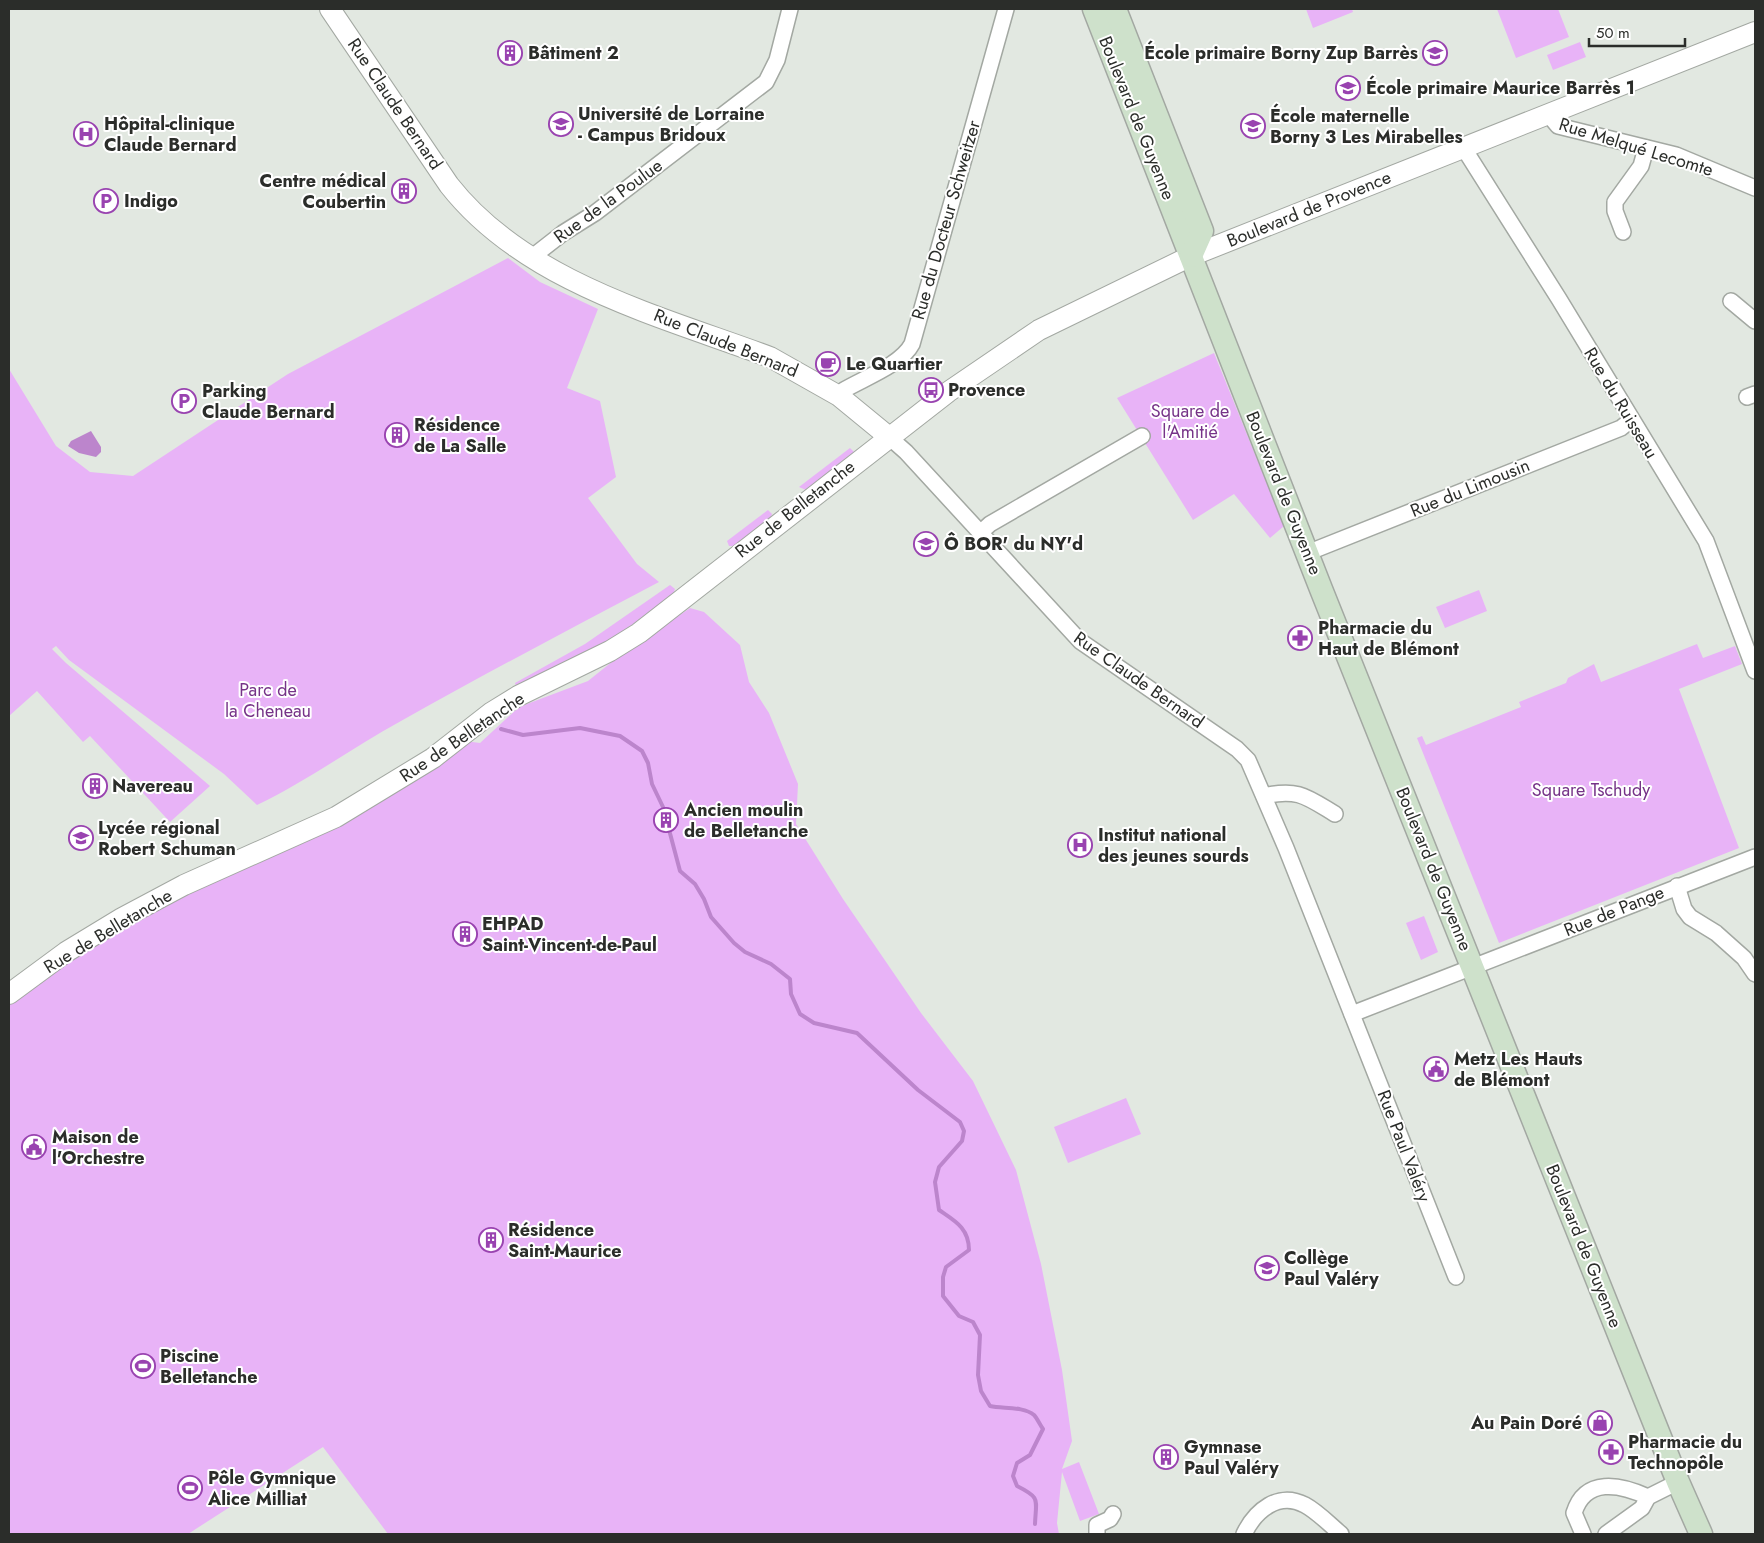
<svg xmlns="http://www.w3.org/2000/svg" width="1764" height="1543" viewBox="0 0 1764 1543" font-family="Jost,sans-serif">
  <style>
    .green { fill: #e8b3f7 }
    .water { fill: #bc85cc }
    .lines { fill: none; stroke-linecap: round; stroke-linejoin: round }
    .stream { stroke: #bc85cc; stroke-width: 4 }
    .minor-casing { stroke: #a3a8a2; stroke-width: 18 }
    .tertiary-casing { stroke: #a3a8a2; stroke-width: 22 }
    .secondary-casing { stroke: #a3a8a2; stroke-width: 25 }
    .minor { stroke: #fff; stroke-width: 15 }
    .tertiary { stroke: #fff; stroke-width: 20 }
    .secondary { stroke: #cee1cb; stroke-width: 22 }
    .labels { text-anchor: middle; stroke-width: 4; stroke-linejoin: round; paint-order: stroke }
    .poi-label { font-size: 18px; font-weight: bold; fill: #2b2d2a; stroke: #fff; text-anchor: start }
    .street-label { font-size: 18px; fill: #2b2d2a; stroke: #fff }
    .park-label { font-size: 18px; fill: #763388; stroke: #fff }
  </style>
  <rect width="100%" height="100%" fill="#e2e8e1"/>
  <g class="green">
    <polygon points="1306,9 1352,9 1353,12 1313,28"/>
    <polygon points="1497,9 1558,9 1569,37 1516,58"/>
    <polygon points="1580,42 1586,57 1553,70 1547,55"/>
    <path d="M508,258L540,282L598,309L567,388L600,401L616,477L588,498L637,564L659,582C572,628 486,673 401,721C352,748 307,781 257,805L224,774L69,660L56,646L52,649L66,663L210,786L170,822L90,736L83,742L37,691L9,716V369L56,446L90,472L133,476L288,374Z"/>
    <polygon points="1214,353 1284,526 1270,538 1234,494 1193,520 1117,398"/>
    <polygon points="850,448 854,452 806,490 799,487"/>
    <polygon points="768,510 772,514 771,517 734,546 729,546 727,541"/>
    <polygon points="670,585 675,589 673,594 613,639 516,686 515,683 585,644"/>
    <polygon points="1479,590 1487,611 1445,628 1436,607"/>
    <polygon points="690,608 704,612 740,645 749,682 769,713 798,784 796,824 843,899 921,1013 973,1081 1016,1170 1041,1264 1062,1370 1072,1441 1062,1469 1079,1462 1099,1514 1080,1521 1062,1472 1057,1523 1059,1534 388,1534 323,1447 188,1534 9,1534 9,994 457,740 480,743 519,707 588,681 613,661"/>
    <polygon points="1697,644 1703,658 1735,646 1742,664 1679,689 1739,848 1499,943 1417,738 1422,736 1426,745 1521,707 1519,702 1566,683 1568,678 1594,664 1601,682"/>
    <polygon points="1424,916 1438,952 1421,960 1406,923"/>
    <polygon points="1126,1098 1141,1134 1068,1163 1054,1127"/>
  </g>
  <polygon class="water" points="91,431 101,447 101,452 96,457 79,453 68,446 71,441"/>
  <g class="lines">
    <path class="stream" d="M501,729L523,735L580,728L620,736L642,751L648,763L652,784L663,807L680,871L695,884L704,899L711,917L734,943L745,952L771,964L790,979L791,994L800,1014L814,1023L857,1033L918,1090L960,1122L964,1131L962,1141L939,1167L935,1182L939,1210C955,1221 969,1228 969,1250L946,1267L943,1277V1296L959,1316L973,1322L980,1335L978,1375L981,1391L990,1406C1003,1409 1023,1406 1034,1415C1037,1418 1040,1425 1043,1429L1030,1455L1017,1463L1013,1476L1017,1486C1041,1498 1036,1499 1035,1524"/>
    <defs>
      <g id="minor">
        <polyline points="1548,114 1558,126 1676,155 1755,188"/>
        <polyline points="1463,147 1559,299 1706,541 1755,671"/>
        <polyline points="1623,232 1615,211 1615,202 1641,166 1646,148"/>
        <polyline points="531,258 563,233 595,213 766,82 777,60 790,9"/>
        <polyline points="1731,301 1755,321"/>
        <path d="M839,396L844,390C864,378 901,365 912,344L1006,9"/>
        <polyline points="1747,397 1755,394"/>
        <polyline points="889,437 906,452 1080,641 1237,749 1248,760 1286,848 1456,1277"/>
        <polyline points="980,533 990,524 1142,436"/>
        <polyline points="1307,553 1621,428 1631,420"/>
        <path d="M1264,796C1298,788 1307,797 1335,814"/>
        <polyline points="1677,886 1684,909 1690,917 1716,933 1744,958 1755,974"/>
        <polyline points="1352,1014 1755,857"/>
        <polyline points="1097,1534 1097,1525 1110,1519 1113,1514"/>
        <path d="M1244,1534C1255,1511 1278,1491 1305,1505C1318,1512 1330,1525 1341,1534"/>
        <path d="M1583,1534L1574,1513C1585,1477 1620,1484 1648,1497"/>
        <polyline points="1606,1534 1642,1508 1648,1497 1678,1482"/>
      </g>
      <g id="tertiary">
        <path d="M330,9L449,185C525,282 660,316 770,357L839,396L889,437"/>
        <polyline points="9,994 66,952 122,918 184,885 336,817 433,758 492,712 518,696 610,651 639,633 948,392 1039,330 1191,256 1755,32"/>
      </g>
      <g id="secondary">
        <polyline points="1094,9 1321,589 1678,1482 1701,1534"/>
        <polyline points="1115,9 1202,231 1191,256"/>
      </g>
    </defs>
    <use href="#minor" class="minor-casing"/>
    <use href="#tertiary" class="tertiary-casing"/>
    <use href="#secondary" class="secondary-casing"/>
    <use href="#minor" class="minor"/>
    <use href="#tertiary" class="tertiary"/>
    <use href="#secondary" class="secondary"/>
  </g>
  <defs>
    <symbol id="building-ring" viewBox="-11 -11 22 22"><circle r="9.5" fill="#fff" stroke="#9943b0" stroke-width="1.5"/><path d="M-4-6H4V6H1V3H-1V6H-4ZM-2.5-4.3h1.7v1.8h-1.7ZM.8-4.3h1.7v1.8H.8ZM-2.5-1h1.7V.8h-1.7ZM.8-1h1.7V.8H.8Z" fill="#9943b0"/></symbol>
    <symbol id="school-ring" viewBox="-11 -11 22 22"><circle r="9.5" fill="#fff" stroke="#9943b0" stroke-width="1.5"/><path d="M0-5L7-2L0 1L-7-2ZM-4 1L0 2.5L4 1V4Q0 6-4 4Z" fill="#9943b0"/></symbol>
    <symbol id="university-ring" viewBox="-11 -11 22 22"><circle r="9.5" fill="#fff" stroke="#9943b0" stroke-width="1.5"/><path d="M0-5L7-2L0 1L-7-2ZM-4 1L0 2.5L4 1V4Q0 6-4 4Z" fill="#9943b0"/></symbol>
    <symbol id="hospital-ring" viewBox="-11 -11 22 22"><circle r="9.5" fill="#fff" stroke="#9943b0" stroke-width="1.5"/><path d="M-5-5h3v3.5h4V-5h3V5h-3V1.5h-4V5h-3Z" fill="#9943b0"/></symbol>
    <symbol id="parking-ring" viewBox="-11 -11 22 22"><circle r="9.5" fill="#fff" stroke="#9943b0" stroke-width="1.5"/><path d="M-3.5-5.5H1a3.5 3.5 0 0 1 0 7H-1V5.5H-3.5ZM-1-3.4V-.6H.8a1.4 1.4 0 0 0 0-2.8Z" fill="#9943b0"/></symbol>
    <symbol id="cafe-ring" viewBox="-11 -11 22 22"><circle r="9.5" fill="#fff" stroke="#9943b0" stroke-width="1.5"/><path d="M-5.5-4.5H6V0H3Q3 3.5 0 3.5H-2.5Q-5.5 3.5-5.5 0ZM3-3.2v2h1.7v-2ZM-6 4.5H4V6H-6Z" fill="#9943b0"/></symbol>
    <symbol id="bus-ring" viewBox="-11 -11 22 22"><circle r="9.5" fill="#fff" stroke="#9943b0" stroke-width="1.5"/><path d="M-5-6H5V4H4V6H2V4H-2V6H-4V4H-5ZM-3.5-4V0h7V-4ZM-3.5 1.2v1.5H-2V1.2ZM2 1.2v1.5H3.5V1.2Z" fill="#9943b0"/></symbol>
    <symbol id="pharmacy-ring" viewBox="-11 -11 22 22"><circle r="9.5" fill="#fff" stroke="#9943b0" stroke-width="1.5"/><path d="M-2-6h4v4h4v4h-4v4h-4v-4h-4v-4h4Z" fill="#9943b0"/></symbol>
    <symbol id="civic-ring" viewBox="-11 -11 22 22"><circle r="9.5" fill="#fff" stroke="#9943b0" stroke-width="1.5"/><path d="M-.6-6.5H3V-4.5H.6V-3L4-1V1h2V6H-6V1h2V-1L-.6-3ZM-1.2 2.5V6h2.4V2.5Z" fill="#9943b0"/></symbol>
    <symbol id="stadium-ring" viewBox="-11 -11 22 22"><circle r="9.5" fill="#fff" stroke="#9943b0" stroke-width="1.5"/><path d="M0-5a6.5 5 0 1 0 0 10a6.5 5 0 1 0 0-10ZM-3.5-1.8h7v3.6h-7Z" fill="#9943b0"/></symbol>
    <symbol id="shop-ring" viewBox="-11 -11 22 22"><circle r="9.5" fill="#fff" stroke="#9943b0" stroke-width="1.5"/><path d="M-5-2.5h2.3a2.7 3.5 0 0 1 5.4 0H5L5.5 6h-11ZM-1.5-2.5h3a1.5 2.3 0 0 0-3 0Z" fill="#9943b0"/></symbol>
  </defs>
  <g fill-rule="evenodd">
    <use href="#building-ring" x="496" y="39" width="28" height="28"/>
    <use href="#school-ring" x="1421" y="39" width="28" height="28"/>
    <use href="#school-ring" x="1334" y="74" width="28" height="28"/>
    <use href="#university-ring" x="547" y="110" width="28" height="28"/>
    <use href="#school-ring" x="1239" y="112" width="28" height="28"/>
    <use href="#hospital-ring" x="72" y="120" width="28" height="28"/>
    <use href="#building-ring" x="390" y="177" width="28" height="28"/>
    <use href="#parking-ring" x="92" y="187" width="28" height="28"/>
    <use href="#cafe-ring" x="814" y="350" width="28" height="28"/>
    <use href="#bus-ring" x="917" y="376" width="28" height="28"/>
    <use href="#parking-ring" x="170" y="387" width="28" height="28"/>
    <use href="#building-ring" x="383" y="421" width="28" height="28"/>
    <use href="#school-ring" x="912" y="530" width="28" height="28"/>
    <use href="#pharmacy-ring" x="1286" y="624" width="28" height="28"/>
    <use href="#building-ring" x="81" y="772" width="28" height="28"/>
    <use href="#building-ring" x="652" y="806" width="28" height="28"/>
    <use href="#school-ring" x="67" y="824" width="28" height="28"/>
    <use href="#hospital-ring" x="1066" y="831" width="28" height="28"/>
    <use href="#building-ring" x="451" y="920" width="28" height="28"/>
    <use href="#civic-ring" x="1422" y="1055" width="28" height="28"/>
    <use href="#civic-ring" x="20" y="1133" width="28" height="28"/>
    <use href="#building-ring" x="477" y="1226" width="28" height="28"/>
    <use href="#school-ring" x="1253" y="1254" width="28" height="28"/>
    <use href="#stadium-ring" x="129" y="1352" width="28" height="28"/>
    <use href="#shop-ring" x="1586" y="1409" width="28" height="28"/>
    <use href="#pharmacy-ring" x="1597" y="1438" width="28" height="28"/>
    <use href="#building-ring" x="1152" y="1443" width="28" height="28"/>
    <use href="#stadium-ring" x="176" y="1474" width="28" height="28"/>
  </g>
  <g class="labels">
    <g class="poi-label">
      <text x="528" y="59">Bâtiment 2</text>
      <text x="1418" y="59" text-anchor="end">École primaire Borny Zup Barrès</text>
      <text x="1366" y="94">École primaire Maurice Barrès 1</text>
      <text x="578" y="120">Université de Lorraine<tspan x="578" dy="21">- Campus Bridoux</tspan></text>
      <text x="1270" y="122">École maternelle<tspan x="1270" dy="21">Borny 3 Les Mirabelles</tspan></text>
      <text x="104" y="130">Hôpital-clinique<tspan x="104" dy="21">Claude Bernard</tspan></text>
      <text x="386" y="187" text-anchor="end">Centre médical<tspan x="386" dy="21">Coubertin</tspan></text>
      <text x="124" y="207">Indigo</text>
      <text x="846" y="370">Le Quartier</text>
      <text x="948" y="396">Provence</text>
      <text x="202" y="397">Parking<tspan x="202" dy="21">Claude Bernard</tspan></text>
      <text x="414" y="431">Résidence<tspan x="414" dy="21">de La Salle</tspan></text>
      <text x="944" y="550">Ô BOR' du NY'd</text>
      <text x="1318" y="634">Pharmacie du<tspan x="1318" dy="21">Haut de Blémont</tspan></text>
      <text x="112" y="792">Navereau</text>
      <text x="684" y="816">Ancien moulin<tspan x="684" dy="21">de Belletanche</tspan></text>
      <text x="98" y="834">Lycée régional<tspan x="98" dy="21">Robert Schuman</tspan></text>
      <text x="1098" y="841">Institut national<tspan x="1098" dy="21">des jeunes sourds</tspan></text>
      <text x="482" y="930">EHPAD<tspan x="482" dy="21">Saint-Vincent-de-Paul</tspan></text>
      <text x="1454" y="1065">Metz Les Hauts<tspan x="1454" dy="21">de Blémont</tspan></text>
      <text x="52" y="1143">Maison de<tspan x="52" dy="21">l'Orchestre</tspan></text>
      <text x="508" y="1236">Résidence<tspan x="508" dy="21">Saint-Maurice</tspan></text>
      <text x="1284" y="1264">Collège<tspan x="1284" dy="21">Paul Valéry</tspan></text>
      <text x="160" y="1362">Piscine<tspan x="160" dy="21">Belletanche</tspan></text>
      <text x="1582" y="1429" text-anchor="end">Au Pain Doré</text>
      <text x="1628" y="1448">Pharmacie du<tspan x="1628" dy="21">Technopôle</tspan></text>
      <text x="1184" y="1453">Gymnase<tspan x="1184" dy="21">Paul Valéry</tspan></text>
      <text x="208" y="1484">Pôle Gymnique<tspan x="208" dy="21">Alice Milliat</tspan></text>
    </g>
    <g class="street-label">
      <text transform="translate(395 104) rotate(56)" y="6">Rue Claude Bernard</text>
      <text transform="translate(1137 118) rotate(68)" y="6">Boulevard de Guyenne</text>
      <text transform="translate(1636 147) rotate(17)" y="6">Rue Melqué Lecomte</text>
      <text transform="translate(608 201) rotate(-36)" y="6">Rue de la Poulue</text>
      <text transform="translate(1309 209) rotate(-22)" y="6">Boulevard de Provence</text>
      <text transform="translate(946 220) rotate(-74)" y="6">Rue du Docteur Schweitzer</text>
      <text transform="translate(726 343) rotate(22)" y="6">Rue Claude Bernard</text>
      <text transform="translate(1621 403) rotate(59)" y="6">Rue du Ruisseau</text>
      <text transform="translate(1470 488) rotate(-22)" y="6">Rue du Limousin</text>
      <text transform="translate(1284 493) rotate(68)" y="6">Boulevard de Guyenne</text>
      <text transform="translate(795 509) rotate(-38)" y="6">Rue de Belletanche</text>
      <text transform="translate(1139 680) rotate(35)" y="6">Rue Claude Bernard</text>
      <text transform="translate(462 737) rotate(-34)" y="6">Rue de Belletanche</text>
      <text transform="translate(1434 869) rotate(68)" y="6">Boulevard de Guyenne</text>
      <text transform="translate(1614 911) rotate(-22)" y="6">Rue de Pange</text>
      <text transform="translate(108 931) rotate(-31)" y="6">Rue de Belletanche</text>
      <text transform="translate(1404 1146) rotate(69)" y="6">Rue Paul Valéry</text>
      <text transform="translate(1584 1246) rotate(68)" y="6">Boulevard de Guyenne</text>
    </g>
    <g class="park-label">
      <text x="1190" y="417">Square de<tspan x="1190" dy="21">l'Amitié</tspan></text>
      <text x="268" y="696">Parc de<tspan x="268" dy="21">la Cheneau</tspan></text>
      <text x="1591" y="796">Square Tschudy</text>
    </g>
  </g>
  <rect width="1764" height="1543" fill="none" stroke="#2b2d2a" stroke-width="20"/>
  <path d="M1589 38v8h96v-8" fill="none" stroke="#2b2d2a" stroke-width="2.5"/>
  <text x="1596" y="38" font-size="15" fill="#2b2d2a" stroke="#ffffff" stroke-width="4" paint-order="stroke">50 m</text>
</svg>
